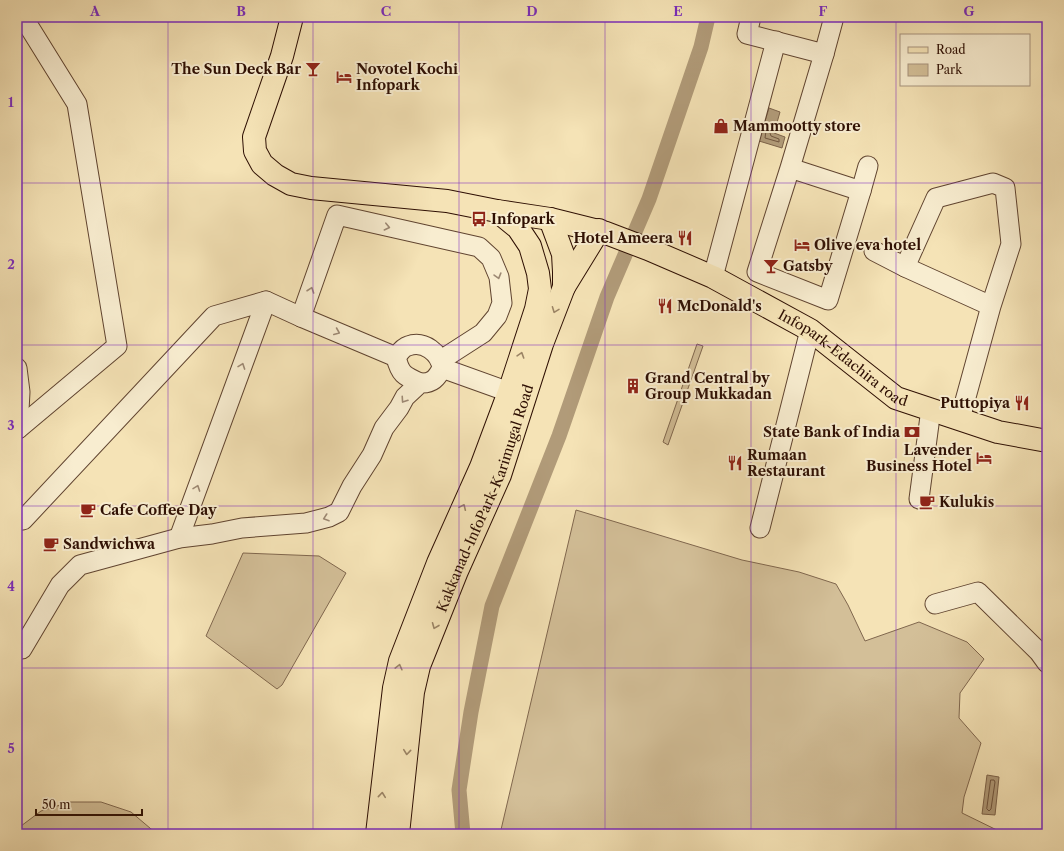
<svg xmlns="http://www.w3.org/2000/svg" width="1064" height="851" viewBox="0 0 1064 851" font-family="'Libre Caslon Text',serif">
  <style>
    .green { fill: #d3bf98; stroke: #80674e }
    .water { fill: #b19b79; stroke: #7d634a }
    .lines { fill: none; stroke-linecap: round; stroke-linejoin: round }
    .shore { stroke: #70553e; stroke-width: 1 }
    .canal { stroke: #b19b79; stroke-width: 15 }
    .minor-casing { stroke: #604430; stroke-width: 21 }
    .major-casing { stroke: #2e0f03; stroke-width: 24 }
    .minor { stroke: #f8edd0; stroke-width: 19 }
    .major { stroke: #f5e3b6; stroke-width: 22 }
    .oneway { stroke: #9d8974 }
    .oneway2 { stroke: #9b8465 }
    .grid { fill: none; stroke: #7b2cbf; stroke-width: 1; stroke-opacity: 0.55 }
    .labels { text-anchor: middle; stroke-width: 4; stroke-linejoin: round; paint-order: stroke }
    .poi-label { font-size: 14px; font-weight: bold; fill: #2e0f03; stroke: #f8edd0; text-anchor: start }
    .street-label { font-size: 14px; fill: #2e0f03; stroke: #f8edd0 }
    .neatline { fill: none; stroke: #7b2cbf; stroke-width: 1.5 }
    .grid-label { font-size: 13px; text-anchor: middle; font-weight: bold; fill: #7b2cbf }
  </style>
  <rect width="100%" height="100%" fill="#f5e3b6"/>
  <filter id="stains"><feTurbulence type="fractalNoise" baseFrequency=".005" numOctaves="4"/><feColorMatrix values="0 0 0 0 .2 0 0 0 0 .09 0 0 0 0 .02 0 0 0 .5 -.17"/></filter>
  <radialGradient id="worn" r=".72"><stop offset=".6" stop-color="#630" stop-opacity="0"/><stop offset="1" stop-color="#630" stop-opacity=".3"/></radialGradient>
  <g class="green">
    <polygon points="697,344 703,346 668,445 663,442"/>
    <polygon points="576,510 742,560 799,572 836,584 848,605 865,641 919,622 967,642 984,659 960,693 959,718 981,743 964,797 962,813 1005,834 500,834"/>
    <polygon points="243,553 319,556 346,573 282,685 277,689 206,636"/>
    <polygon points="70,802 101,802 131,812 157,834 17,834 17,829 41,811"/>
  </g>
  <g class="water">
    <polygon points="769,108 780,112 774,133 785,137 782,148 759,141"/>
    <polygon points="987,775 999,777 995,815 982,814"/>
  </g>
  <g class="lines">
    <g class="shore">
      <polygon points="769,130 771,136 779,139 779,142 765,138 766,131"/>
      <polygon points="991,780 994,780 995,782 991,809 989,811 987,809"/>
    </g>
    <polyline class="canal" points="463,834 459,790 471,712 492,606 559,436 607,297 649,199 701,47 708,17"/>
    <defs>
      <g id="minor">
        <polyline points="751,17 747,34 824,54 834,17"/>
        <polyline points="790,168 861,191 828,300 757,272 790,168 824,54"/>
        <polyline points="861,191 868,166"/>
        <polyline points="874,251 905,267"/>
        <polyline points="713,277 776,41"/>
        <path d="M396,357C400,374 404,376 420,383"/>
        <polyline points="17,368 20,392 18,429"/>
        <polyline points="442,368 509,392"/>
        <polyline points="960,419 991,306 1011,244 1005,188 993,183 936,198 905,267 991,306"/>
        <polyline points="18,429 117,346 77,104 23,17"/>
        <polyline points="919,499 931,409"/>
        <polyline points="17,521 23,520 214,316 266,301 301,317 337,215 479,247 491,258 499,277 502,303 497,316 483,333 441,360"/>
        <polyline points="760,528 810,330"/>
        <polyline points="179,538 266,301"/>
        <polyline points="935,604 978,592 1039,652 1047,663"/>
        <path d="M17,644L22,649L60,585L80,565L179,538L212,534L242,528L306,523L329,517L339,512L352,486L372,455L384,428L399,408L405,397L420,383C432,384 437,378 442,368C440,353 424,340 408,346C404,347 399,353 396,357L301,317"/>
      </g>
      <g id="major">
        <path id="s1" d="M292,17L282,56L254,137L255,151L262,164L275,175L291,184L311,188L447,201L497,211L550,219L606,233L648,249L713,277L810,330L896,398L998,432L1047,441"/>
        <polyline points="564,287 599,230"/>
        <polyline points="377,834 394,688 400,661 438,563 481,467 509,392 536,309 540,289 538,273 530,246 518,228 497,211"/>
        <path id="s2" d="M398,834L413,692L419,666L457,571L500,475L542,344L564,287V272L563,254L550,219"/>
      </g>
    </defs>
    <use href="#minor" class="minor-casing"/>
    <use href="#major" class="major-casing"/>
    <use href="#minor" class="minor"/>
    <use href="#major" class="major"/>
  </g>
  <defs><path id="oneway-chevron" d="M-2-3.5L2.5 0L-2 3.5" fill="none" stroke-width="1.6" stroke-linecap="round" stroke-linejoin="round"/></defs>
  <g class="oneway">
    <use href="#oneway-chevron" transform="translate(387 227) rotate(13)"/>
    <use href="#oneway-chevron" transform="translate(498 276) rotate(74)"/>
    <use href="#oneway-chevron" transform="translate(311 290) rotate(-71)"/>
    <use href="#oneway-chevron" transform="translate(337 332) rotate(23)"/>
    <use href="#oneway-chevron" transform="translate(242 366) rotate(-70)"/>
    <use href="#oneway-chevron" transform="translate(404 400) rotate(124)"/>
    <use href="#oneway-chevron" transform="translate(197 488) rotate(-70)"/>
    <use href="#oneway-chevron" transform="translate(326 518) rotate(161)"/>
  </g>
  <g class="oneway2">
    <use href="#oneway-chevron" transform="translate(555 310) rotate(111)"/>
    <use href="#oneway-chevron" transform="translate(521 355) rotate(-72)"/>
    <use href="#oneway-chevron" transform="translate(463 507) rotate(-66)"/>
    <use href="#oneway-chevron" transform="translate(435 626) rotate(112)"/>
    <use href="#oneway-chevron" transform="translate(399 667) rotate(-76)"/>
    <use href="#oneway-chevron" transform="translate(407 752) rotate(96)"/>
    <use href="#oneway-chevron" transform="translate(382 795) rotate(-84)"/>
  </g>
  <path class="grid" d="M168,17V834M313,17V834M459,17V834M605,17V834M751,17V834M896,17V834M17,183H1047M17,345H1047M17,506H1047M17,668H1047"/>
  <defs>
    <symbol id="bar-bare" viewBox="-9 -9 18 18"><path d="M-6-5H6L.8 .8V4.5H3.5V6h-7V4.5H-.8V.8Z" fill="#8f2418" stroke="#f8edd0" stroke-width="2.5" paint-order="stroke"/></symbol>
    <symbol id="hotel-bare" viewBox="-9 -9 18 18"><path d="M-6-4.5h1.5V1H6V5H4.5V3h-9V5H-6ZM-4 0a1.8 1.8 0 1 1 3.6 0ZM.5 0V-2.5h3Q6-2.5 6 0Z" fill="#8f2418" stroke="#f8edd0" stroke-width="2.5" paint-order="stroke"/></symbol>
    <symbol id="shop-bare" viewBox="-9 -9 18 18"><path d="M-5-2.5h2.3a2.7 3.5 0 0 1 5.4 0H5L5.5 6h-11ZM-1.5-2.5h3a1.5 2.3 0 0 0-3 0Z" fill="#8f2418" stroke="#f8edd0" stroke-width="2.5" paint-order="stroke"/></symbol>
    <symbol id="bus-bare" viewBox="-9 -9 18 18"><path d="M-5-6H5V4H4V6H2V4H-2V6H-4V4H-5ZM-3.5-4V0h7V-4ZM-3.5 1.2v1.5H-2V1.2ZM2 1.2v1.5H3.5V1.2Z" fill="#8f2418" stroke="#f8edd0" stroke-width="2.5" paint-order="stroke"/></symbol>
    <symbol id="restaurant-bare" viewBox="-9 -9 18 18"><path d="M-5-6h1v4h1v-4h1v4h1v-4h1v5L-1.5 .5V6h-2V.5L-5-1ZM5-6V6H3V1.5H1.5Q1.5-4 5-6Z" fill="#8f2418" stroke="#f8edd0" stroke-width="2.5" paint-order="stroke"/></symbol>
    <symbol id="building-bare" viewBox="-9 -9 18 18"><path d="M-4-6H4V6H1V3H-1V6H-4ZM-2.5-4.3h1.7v1.8h-1.7ZM.8-4.3h1.7v1.8H.8ZM-2.5-1h1.7V.8h-1.7ZM.8-1h1.7V.8H.8Z" fill="#8f2418" stroke="#f8edd0" stroke-width="2.5" paint-order="stroke"/></symbol>
    <symbol id="bank-bare" viewBox="-9 -9 18 18"><path d="M-6-4H6V4H-6ZM0-2.3a2.3 2.3 0 1 0 0 4.6a2.3 2.3 0 1 0 0-4.6Z" fill="#8f2418" stroke="#f8edd0" stroke-width="2.5" paint-order="stroke"/></symbol>
    <symbol id="cafe-bare" viewBox="-9 -9 18 18"><path d="M-5.5-4.5H6V0H3Q3 3.5 0 3.5H-2.5Q-5.5 3.5-5.5 0ZM3-3.2v2h1.7v-2ZM-6 4.5H4V6H-6Z" fill="#8f2418" stroke="#f8edd0" stroke-width="2.5" paint-order="stroke"/></symbol>
  </defs>
  <g fill-rule="evenodd">
    <use href="#bar-bare" x="302" y="58" width="22" height="22"/>
    <use href="#hotel-bare" x="333" y="66" width="22" height="22"/>
    <use href="#shop-bare" x="710" y="115" width="22" height="22"/>
    <use href="#bus-bare" x="468" y="208" width="22" height="22"/>
    <use href="#restaurant-bare" x="674" y="227" width="22" height="22"/>
    <use href="#hotel-bare" x="791" y="234" width="22" height="22"/>
    <use href="#bar-bare" x="760" y="255" width="22" height="22"/>
    <use href="#restaurant-bare" x="654" y="295" width="22" height="22"/>
    <use href="#building-bare" x="622" y="375" width="22" height="22"/>
    <use href="#restaurant-bare" x="1011" y="392" width="22" height="22"/>
    <use href="#bank-bare" x="901" y="421" width="22" height="22"/>
    <use href="#hotel-bare" x="973" y="447" width="22" height="22"/>
    <use href="#restaurant-bare" x="724" y="452" width="22" height="22"/>
    <use href="#cafe-bare" x="916" y="491" width="22" height="22"/>
    <use href="#cafe-bare" x="77" y="499" width="22" height="22"/>
    <use href="#cafe-bare" x="40" y="533" width="22" height="22"/>
  </g>
  <g class="labels">
    <g class="poi-label">
      <text x="301" y="74" text-anchor="end">The Sun Deck Bar</text>
      <text x="356" y="74">Novotel Kochi<tspan x="356" dy="16">Infopark</tspan></text>
      <text x="733" y="131">Mammootty store</text>
      <text x="491" y="224">Infopark</text>
      <text x="673" y="243" text-anchor="end">Hotel Ameera</text>
      <text x="814" y="250">Olive eva hotel</text>
      <text x="783" y="271">Gatsby</text>
      <text x="677" y="311">McDonald's</text>
      <text x="645" y="383">Grand Central by<tspan x="645" dy="16">Group Mukkadan</tspan></text>
      <text x="1010" y="408" text-anchor="end">Puttopiya</text>
      <text x="900" y="437" text-anchor="end">State Bank of India</text>
      <text x="972" y="455" text-anchor="end">Lavender<tspan x="972" dy="16">Business Hotel</tspan></text>
      <text x="747" y="460">Rumaan<tspan x="747" dy="16">Restaurant</tspan></text>
      <text x="939" y="507">Kulukis</text>
      <text x="100" y="515">Cafe Coffee Day</text>
      <text x="63" y="549">Sandwichwa</text>
    </g>
    <g class="street-label">
      <text dy="5" stroke="none"><textPath href="#s1" startOffset="779">Infopark-Edachira road</textPath></text>
      <text dy="5" stroke="none"><textPath href="#s2" startOffset="350">Kakkanad-InfoPark-Karimugal Road</textPath></text>
    </g>
  </g>
  <rect width="1064" height="851" fill="none" stroke="#f5e3b6" stroke-width="44"/>
  <rect x="900" y="34" width="130" height="52" fill="#f8edd0" stroke="#a7947e"/>
  <rect x="908" y="47" width="20" height="6" fill="#f5e3b6" stroke="#a7947e"/>
  <text x="936" y="54" font-size="12" fill="#2e0f03">Road</text>
  <rect x="908" y="64" width="20" height="12" fill="#d3bf98" stroke="#a7947e"/>
  <text x="936" y="74" font-size="12" fill="#2e0f03">Park</text>
  <path d="M36 809v6h106v-6" fill="none" stroke="#2e0f03" stroke-width="2"/>
  <text x="42" y="809" font-size="12" fill="#2e0f03" stroke="#f8edd0" stroke-width="3" paint-order="stroke">50 m</text>
  <rect x="22" y="22" width="1020" height="807" class="neatline"/>
  <g class="grid-label">
    <text x="95" y="16">A</text>
    <text x="241" y="16">B</text>
    <text x="386" y="16">C</text>
    <text x="532" y="16">D</text>
    <text x="678" y="16">E</text>
    <text x="823" y="16">F</text>
    <text x="969" y="16">G</text>
    <text x="11" y="107">1</text>
    <text x="11" y="269">2</text>
    <text x="11" y="430">3</text>
    <text x="11" y="591">4</text>
    <text x="11" y="753">5</text>
  </g>
  <rect width="100%" height="100%" filter="url(#stains)"/>
  <rect width="100%" height="100%" fill="url(#worn)"/>
</svg>
